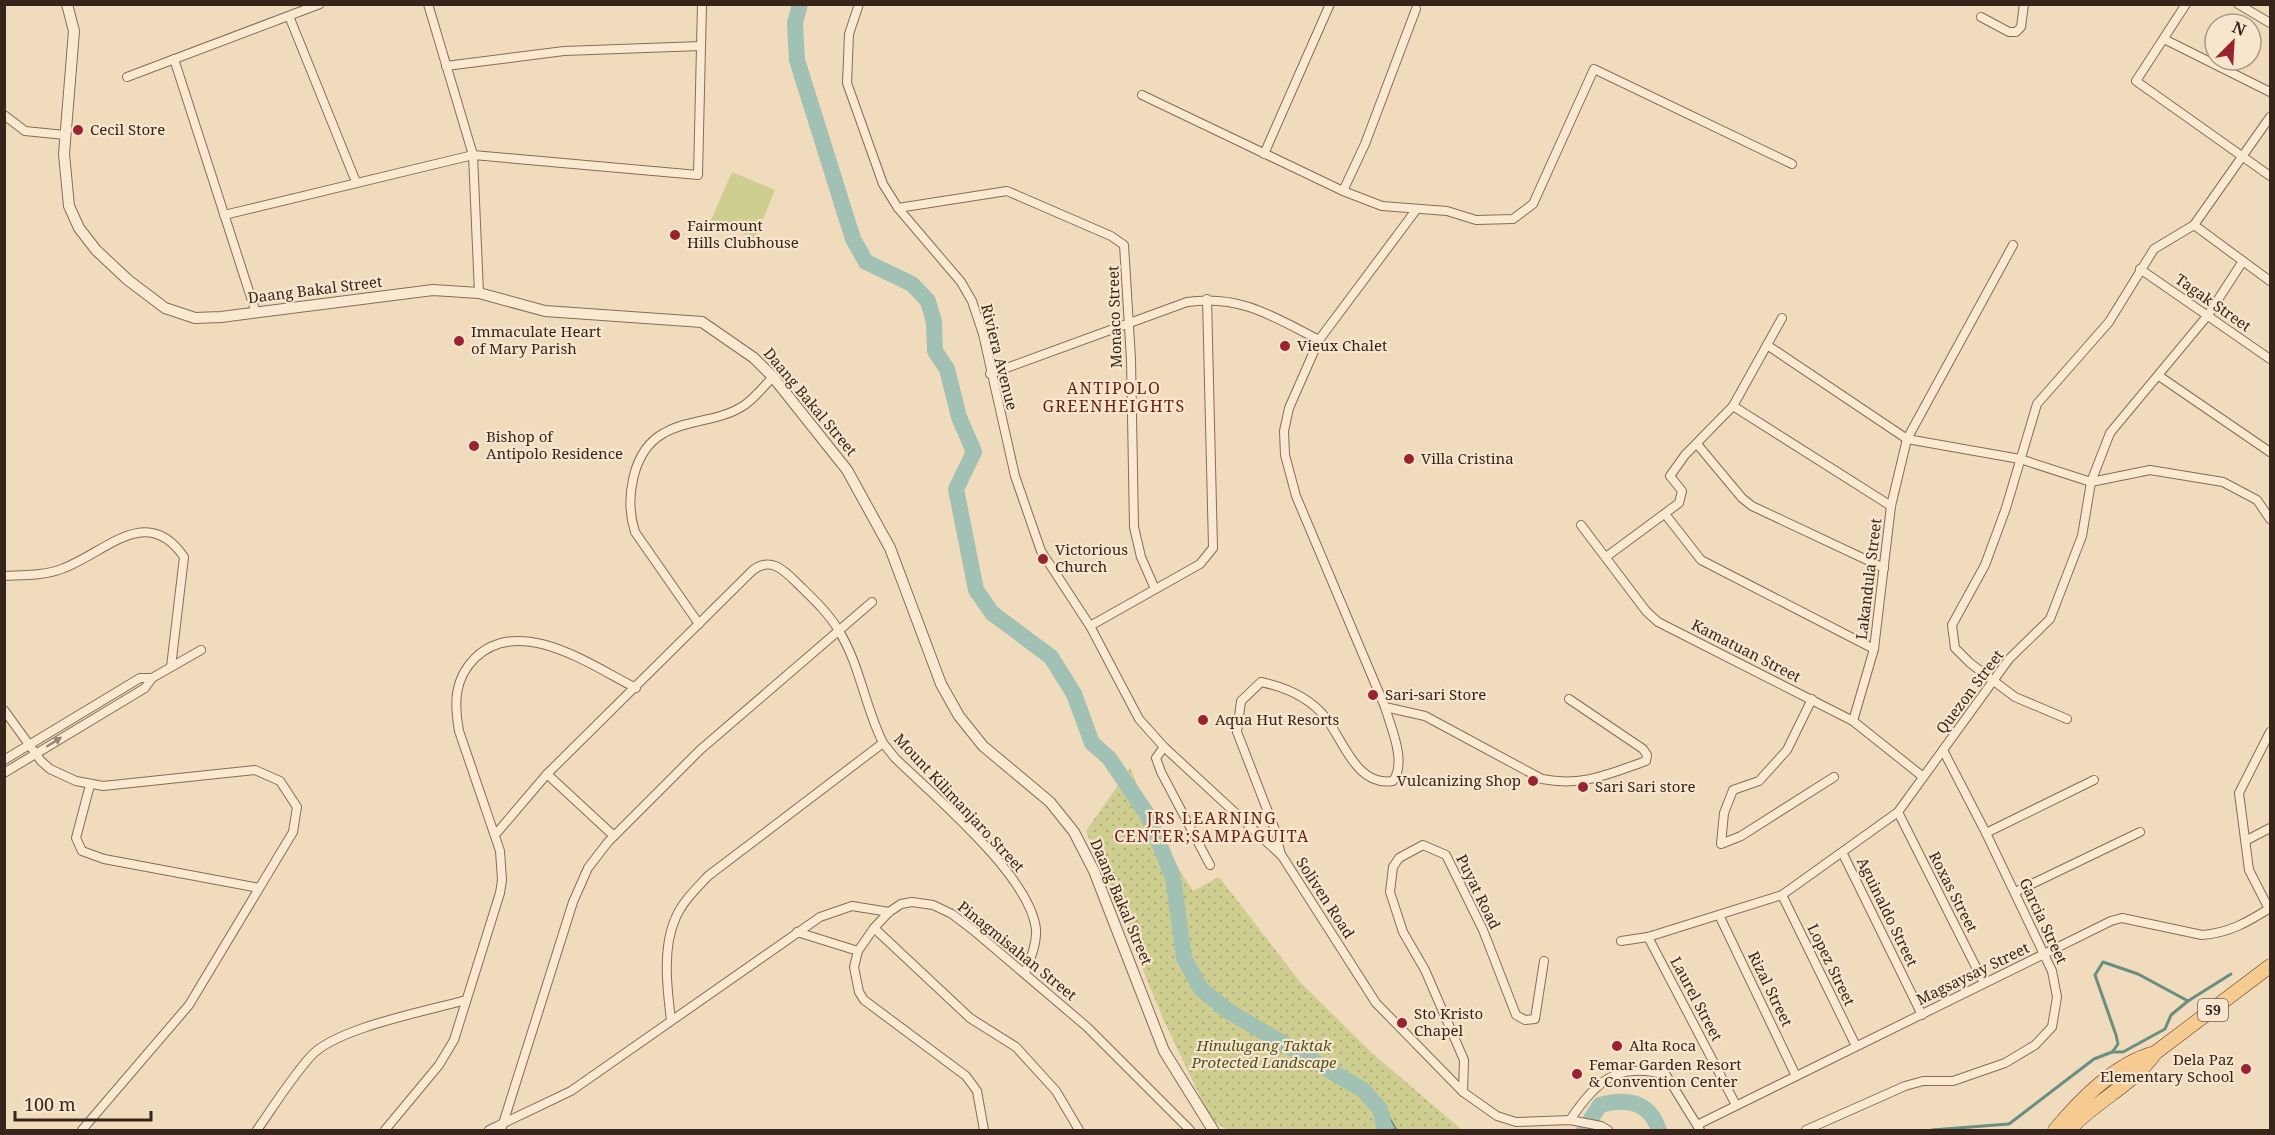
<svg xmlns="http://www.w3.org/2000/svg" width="2275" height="1135" viewBox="0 0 2275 1135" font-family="'Noto Serif',serif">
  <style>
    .park { fill: url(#park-dots) }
    .garden { fill: #cece91 }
    .water { fill: url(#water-rules); stroke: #688f81; stroke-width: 1.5 }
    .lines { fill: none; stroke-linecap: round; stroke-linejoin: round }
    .stream { stroke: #688f81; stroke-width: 3 }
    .river { stroke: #a1c1b4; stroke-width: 16 }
    .minor-casing { stroke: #886b56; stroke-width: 10 }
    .tertiary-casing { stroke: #886b56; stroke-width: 12 }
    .primary-casing { stroke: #563a2a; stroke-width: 15 }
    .minor { stroke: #fae9d1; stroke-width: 8 }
    .tertiary { stroke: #fae9d1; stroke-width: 10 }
    .primary { stroke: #f6cb92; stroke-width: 14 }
    .oneway { fill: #988776 }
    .poi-dot { fill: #9a2331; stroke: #f7e6cd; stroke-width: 2 }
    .labels { text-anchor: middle; stroke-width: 4.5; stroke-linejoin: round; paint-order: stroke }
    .shield { fill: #f7e6cd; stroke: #715f50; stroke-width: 1.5 }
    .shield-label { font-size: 14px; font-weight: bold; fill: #37251b }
    .poi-label { font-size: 15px; fill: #37251b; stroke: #f7e6cd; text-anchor: start }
    .street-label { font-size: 15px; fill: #37251b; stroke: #f7e6cd }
    .park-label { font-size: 15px; font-style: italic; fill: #4d5421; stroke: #f7e6cd }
    .neighbourhood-label { font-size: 16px; letter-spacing: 1.5px; fill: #662018; stroke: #f7e6cd }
  </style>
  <defs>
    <pattern id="park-dots" width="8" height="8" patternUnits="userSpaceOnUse" patternTransform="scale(1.5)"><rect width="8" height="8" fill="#cece91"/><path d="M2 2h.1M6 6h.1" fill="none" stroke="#b2b17c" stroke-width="1.8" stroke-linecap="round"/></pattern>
    <pattern id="water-rules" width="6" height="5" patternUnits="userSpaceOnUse" patternTransform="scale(1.5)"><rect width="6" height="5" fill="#a1c1b4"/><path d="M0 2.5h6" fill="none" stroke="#849d92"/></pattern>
  </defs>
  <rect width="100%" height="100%" fill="#f0dbbd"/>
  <polygon class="park" points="1130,768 1163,844 1193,891 1219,877 1301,983 1371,1052 1462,1130 1227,1130 1211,1119 1164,1021 1086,831"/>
  <polygon class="garden" points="732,172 775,190 755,239 711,220"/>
  <polygon class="water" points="1363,1090 1377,1097 1397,1130 1378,1130 1377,1112"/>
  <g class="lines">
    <g class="stream">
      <polyline points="2113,1051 2118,1044 2116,1035 2095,975 2103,962 2138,974 2188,1001"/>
      <polyline points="1932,1130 2009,1124 2094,1059 2112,1052 2123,1052 2165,1029 2171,1015 2188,1001 2231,974"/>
    </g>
    <g class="river">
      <polyline points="800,4 795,23 797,60 853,239 866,262 912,284 928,301 934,322 935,351 947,369 959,417 974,452 956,489 976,590 992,613 1051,657 1074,694 1092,743 1109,758 1147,814 1173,877 1184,958 1201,989 1228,1011 1363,1090 1380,1109 1385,1130"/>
      <path d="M1584,1130L1600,1105C1626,1098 1649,1101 1659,1130"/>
    </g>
    <defs>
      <g id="minor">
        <polyline points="428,4 473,155 479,293"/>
        <polyline points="859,4 849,34 847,83 883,184 898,208 961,282 972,301 983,334 1015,476 1041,551 1090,626 1139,719 1164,747 1282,856 1376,1003 1463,1092 1497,1116 1516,1122 1570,1120 1601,1126 1608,1130"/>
        <polyline points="2186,4 2136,81 2270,176"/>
        <polyline points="2238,4 2270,23"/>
        <polyline points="289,16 356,182"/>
        <polyline points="1981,17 2009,32 2016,32 2021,27 2024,4"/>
        <polyline points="2164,39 2270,92"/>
        <polyline points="174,59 256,313"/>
        <polyline points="446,66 564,51 701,46"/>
        <polyline points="127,77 320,4"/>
        <polyline points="1142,95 1343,191 1382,206 1447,211 1476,220 1513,219 1533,204 1594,69 1792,164"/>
        <polyline points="4,115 25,131 65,135"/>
        <polyline points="1264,154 1330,4"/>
        <polyline points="1343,191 1365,144 1416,9"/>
        <polyline points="898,208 1007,191 1111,236 1124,245 1131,359 1134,527 1141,557 1155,589"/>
        <polyline points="224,215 473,155 698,175 702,4"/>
        <polyline points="2194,225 2270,117"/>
        <polyline points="2140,269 2270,359"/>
        <polyline points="1767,345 1907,439 2020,459 2091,482 2150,470 2223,482 2257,500 2270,519"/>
        <path d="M990,374L1187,302C1240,294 1274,317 1319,340"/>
        <polyline points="2159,376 2270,452"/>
        <polyline points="1733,406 1891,506"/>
        <polyline points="1697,444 1742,498 1752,506 1884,568"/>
        <polyline points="1665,514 1701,560 1874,649"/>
        <polyline points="1581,525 1646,611 1658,622 1853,721 1922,776"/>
        <polyline points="1606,557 1679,503 1682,491 1670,476 1685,455 1733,406 1782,318"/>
        <path d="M4,576C24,575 45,576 64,568C106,552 147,503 184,557L171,667"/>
        <path d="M699,624L635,532C625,501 631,451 664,433C688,419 718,422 743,406C754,399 763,387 773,377"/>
        <polyline points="1090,626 1200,564 1213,548 1207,299"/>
        <polyline points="1812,699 1787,750 1759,781 1733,790 1724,813 1721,844 1741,836 1834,777"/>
        <path d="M1385,707L1425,716L1542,779C1583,787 1608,774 1646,761L1647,755L1643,749L1569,699"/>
        <polyline points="4,710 41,761 50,769 76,781 103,786 255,770 280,781 297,807 293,832 189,1005 82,1130"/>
        <polyline points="2067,719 2015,697 1970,663 1955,648 1952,625 1985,565 2006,508 2037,404 2109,322 2154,249 2194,225 2270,281"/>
        <polyline points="1853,721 1874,649 1891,506 1907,439 2013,245"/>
        <polyline points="1164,747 1156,758 1161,772 1210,865"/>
        <polyline points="4,760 140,678 152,678 201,650"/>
        <polyline points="4,773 145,688 152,678"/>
        <polyline points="547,774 614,836"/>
        <polyline points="90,785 76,838 82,851 104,859 259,888"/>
        <polyline points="1898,812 1984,983"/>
        <polyline points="1986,833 2094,780"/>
        <path d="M495,835L547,774L753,570C770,557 783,569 796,582C811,597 828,612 839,631C860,665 865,707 883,743L895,758C934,796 1030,876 1036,929C1037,944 1030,960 1025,973"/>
        <polyline points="2247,840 2270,828"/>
        <polyline points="1843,854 1922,1015"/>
        <path d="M1281,855L1275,830L1237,732L1241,701L1261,682C1285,687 1310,698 1326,718C1344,742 1357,787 1393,781C1407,762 1391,728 1385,707L1296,496L1285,455L1284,431L1289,408L1319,340L1416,210"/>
        <polyline points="2015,892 2140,832"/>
        <polyline points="1782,895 1856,1046"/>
        <polyline points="2269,909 2249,870 2239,793 2270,732"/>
        <polyline points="1719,915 1796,1076"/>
        <polyline points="874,928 970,1018 1016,1047 1056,1091 1079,1130"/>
        <polyline points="797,932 858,951"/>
        <polyline points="1648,937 1736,1105"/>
        <polyline points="1621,941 1648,937 1782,895 1898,812 2009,659 2050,619 2082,536 2091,482 2110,433 2208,315 2243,261"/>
        <path d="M671,1020C667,988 662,947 676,917C683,901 697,888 708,876L883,743"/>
        <polyline points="1463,1092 1464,1060 1425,970 1403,932 1390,892 1393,867 1399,858 1423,845 1446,855 1483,930 1516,1015 1525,1020 1535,1019 1544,961"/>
        <path d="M1570,1120C1596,1081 1618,1061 1666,1075L1700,1130"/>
        <path d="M1697,1125L2111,921L2122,918L2202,935C2229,933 2248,922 2270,908"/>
        <path d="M257,1130C274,1106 291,1078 311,1056C336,1028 427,1011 466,1000"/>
        <path d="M385,1130L439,1065L454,1040L500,893L502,880L500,851L459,731C454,703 454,679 475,658C520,614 592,666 636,688"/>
        <polyline points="489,1130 571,1091 820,917 852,906 889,912"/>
        <polyline points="501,1130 573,902 588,868 608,842 700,750 872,602"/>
        <polyline points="984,1130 977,1091 966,1076 864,1000 859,992 854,967 858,951 874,928 889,912 901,904 912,902 933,905 952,914 973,930 1087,1027 1190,1130"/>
        <polyline points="1806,1130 1905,1086 1923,1081 1953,1081 2005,1063 2035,1045 2052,1027 2057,997 2052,971 1986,833 1943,750"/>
      </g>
      <polyline id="tertiary" points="67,4 74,31 64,154 69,206 79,228 96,250 128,280 165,308 195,318 221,317 433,290 479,293 545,311 702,322 754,358 773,377 847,470 890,548 941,684 959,716 983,746 1050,802 1074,832 1094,871 1164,1051 1213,1130"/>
      <g id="primary">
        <path d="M2055,1130C2081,1099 2116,1063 2155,1053"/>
        <path d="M2069,1130C2095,1101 2133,1085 2155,1053L2270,966"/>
      </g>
    </defs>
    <use href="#minor" class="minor-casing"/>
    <use href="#tertiary" class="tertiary-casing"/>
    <use href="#primary" class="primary-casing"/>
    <use href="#minor" class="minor"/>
    <use href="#tertiary" class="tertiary"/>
    <use href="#primary" class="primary"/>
  </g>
  <defs><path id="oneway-solid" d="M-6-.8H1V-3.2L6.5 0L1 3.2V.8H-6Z" transform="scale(1.5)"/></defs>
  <use class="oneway" href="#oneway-solid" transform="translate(54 742) rotate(-32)"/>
  <g class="poi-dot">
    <circle cx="78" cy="130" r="6"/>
    <circle cx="675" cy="235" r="6"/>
    <circle cx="459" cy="341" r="6"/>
    <circle cx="1285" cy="346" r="6"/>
    <circle cx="474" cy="446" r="6"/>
    <circle cx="1409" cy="459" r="6"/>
    <circle cx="1043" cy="559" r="6"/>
    <circle cx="1373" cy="695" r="6"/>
    <circle cx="1203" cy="720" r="6"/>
    <circle cx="1533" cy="781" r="6"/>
    <circle cx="1583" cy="787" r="6"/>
    <circle cx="1402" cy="1023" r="6"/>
    <circle cx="1617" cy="1046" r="6"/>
    <circle cx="2246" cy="1069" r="6"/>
    <circle cx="1577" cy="1074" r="6"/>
  </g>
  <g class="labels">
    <rect class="shield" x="2198" y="999" width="30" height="22" rx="4.5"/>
    <g class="shield-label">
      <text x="2213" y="1015">59</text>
    </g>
    <g class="poi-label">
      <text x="90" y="135">Cecil Store</text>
      <text x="687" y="231">Fairmount<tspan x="687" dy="17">Hills Clubhouse</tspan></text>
      <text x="471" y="337">Immaculate Heart<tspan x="471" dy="17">of Mary Parish</tspan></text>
      <text x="1297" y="351">Vieux Chalet</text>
      <text x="486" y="442">Bishop of<tspan x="486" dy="17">Antipolo Residence</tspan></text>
      <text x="1421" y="464">Villa Cristina</text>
      <text x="1055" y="555">Victorious<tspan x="1055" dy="17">Church</tspan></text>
      <text x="1385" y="700">Sari-sari Store</text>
      <text x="1215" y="725">Aqua Hut Resorts</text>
      <text x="1521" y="786" text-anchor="end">Vulcanizing Shop</text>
      <text x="1595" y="792">Sari Sari store</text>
      <text x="1414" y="1019">Sto Kristo<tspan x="1414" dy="17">Chapel</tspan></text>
      <text x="1629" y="1051">Alta Roca</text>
      <text x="2234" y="1065" text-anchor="end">Dela Paz<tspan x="2234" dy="17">Elementary School</tspan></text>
      <text x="1589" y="1070">Femar Garden Resort<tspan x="1589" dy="17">&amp; Convention Center</tspan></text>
    </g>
    <g class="street-label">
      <text transform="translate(315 290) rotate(-7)" y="5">Daang Bakal Street</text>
      <text transform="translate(2213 303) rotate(35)" y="5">Tagak Street</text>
      <text transform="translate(1115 317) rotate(-92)" y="5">Monaco Street</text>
      <text transform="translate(999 357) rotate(76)" y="5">Riviera Avenue</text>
      <text transform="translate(810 402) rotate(50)" y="5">Daang Bakal Street</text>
      <text transform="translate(1869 579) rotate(-83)" y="5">Lakandula Street</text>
      <text transform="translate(1746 651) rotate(27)" y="5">Kamatuan Street</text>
      <text transform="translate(1970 692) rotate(-53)" y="5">Quezon Street</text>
      <text transform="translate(959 803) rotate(47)" y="5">Mount Kilimanjaro Street</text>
      <text transform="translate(1478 892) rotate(64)" y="5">Puyat Road</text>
      <text transform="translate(1953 892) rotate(63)" y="5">Roxas Street</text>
      <text transform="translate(1325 898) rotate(57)" y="5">Soliven Road</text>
      <text transform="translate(1121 902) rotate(67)" y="5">Daang Bakal Street</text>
      <text transform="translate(1887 912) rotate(64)" y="5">Aguinaldo Street</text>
      <text transform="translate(2043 921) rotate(65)" y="5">Garcia Street</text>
      <text transform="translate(1017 951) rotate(39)" y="5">Pinagmisahan Street</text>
      <text transform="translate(1831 965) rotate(64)" y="5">Lopez Street</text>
      <text transform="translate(1973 974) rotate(-26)" y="5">Magsaysay Street</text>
      <text transform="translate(1770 989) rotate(64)" y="5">Rizal Street</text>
      <text transform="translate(1696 999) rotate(62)" y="5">Laurel Street</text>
    </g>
    <g class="park-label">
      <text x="1264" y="1051">Hinulugang Taktak<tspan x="1264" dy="17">Protected Landscape</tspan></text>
    </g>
    <g class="neighbourhood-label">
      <text x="1114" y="394">ANTIPOLO<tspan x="1114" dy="18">GREENHEIGHTS</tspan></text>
      <text x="1212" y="824">JRS LEARNING<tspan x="1212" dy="18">CENTER;SAMPAGUITA</tspan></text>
    </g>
  </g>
  <rect width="2275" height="1135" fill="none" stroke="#37251b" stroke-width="12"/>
  <g transform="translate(2233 42) rotate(24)"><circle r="28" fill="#f7e6cd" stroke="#aa9986" stroke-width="1.5"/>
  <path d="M0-4.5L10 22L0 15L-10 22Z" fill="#9a2331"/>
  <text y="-9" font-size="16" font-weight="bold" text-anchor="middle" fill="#37251b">N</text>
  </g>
  <path d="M15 1111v9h136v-9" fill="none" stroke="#37251b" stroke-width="3"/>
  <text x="24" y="1111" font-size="18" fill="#37251b" stroke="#f7e6cd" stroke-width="4.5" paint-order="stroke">100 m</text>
</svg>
